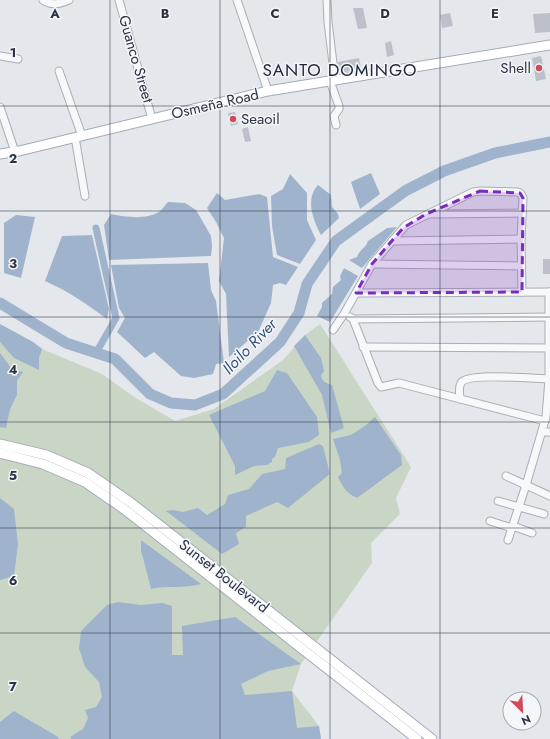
<svg xmlns="http://www.w3.org/2000/svg" width="550" height="739" viewBox="0 0 550 739" font-family="Jost,sans-serif">
  <style>
    .green { fill: #c9d6c5 }
    .water { fill: #9fb4cc }
    .lines { fill: none; stroke-linecap: round; stroke-linejoin: round }
    .canal { stroke: #9fb4cc; stroke-width: 7 }
    .river { stroke: #9fb4cc; stroke-width: 11 }
    .building { fill: #bbc0ca }
    .minor-casing { stroke: #a9aeb7; stroke-width: 9 }
    .major-casing { stroke: #a3abb8; stroke-width: 11 }
    .minor { stroke: #f7f8fa; stroke-width: 7 }
    .major { stroke: #fff; stroke-width: 9 }
    .marked { fill: #7b2cbf; fill-opacity: 0.2; stroke: #7b2cbf; stroke-width: 3; stroke-dasharray: 8 5; stroke-linejoin: round }
    .grid { fill: none; stroke: #2b3445; stroke-width: 1; stroke-opacity: 0.55 }
    .poi-dot { fill: #d1495b; stroke: #f4f6f9; stroke-width: 1.5 }
    .labels { text-anchor: middle; stroke-width: 3; stroke-linejoin: round; paint-order: stroke }
    .street-label { font-size: 15px; fill: #2b3445; stroke: #f4f6f9 }
    .poi-label { font-size: 15px; fill: #2b3445; stroke: #f4f6f9; text-anchor: end }
    .water-label { font-size: 16px; font-style: italic; fill: #34527a; stroke: #f4f6f9 }
    .quarter-label { font-size: 17px; letter-spacing: 1px; fill: #1d2536; stroke: #f4f6f9 }
    .grid-label { font-size: 13px; text-anchor: middle; font-weight: bold; fill: #2b3445; stroke: #f4f6f9; stroke-width: 3; stroke-linejoin: round; paint-order: stroke }
  </style>
  <rect width="100%" height="100%" fill="#e4e7ec"/>
  <polygon class="green" points="0,324 33,342 42,349 102,374 134,397 175,421 214,409 283,360 305,335 320,324 411,467 396,498 400,514 371,543 372,563 301,664 292,691 319,726 321,739 0,739"/>
  <g class="water">
    <polygon points="371,173 380,194 360,209 351,182"/>
    <polygon points="290,174 307,193 307,220 316,240 300,264 277,255 272,226 271,196 283,189"/>
    <path d="M318,185L331,195L332,207L338,214L339,218L321,235C313,220 305,199 318,185Z"/>
    <polygon points="217,193 225,200 259,194 267,197 273,257 298,267 286,285 280,283 273,285 271,303 258,332 229,357 226,294 219,281 224,238 216,222 207,208"/>
    <path d="M168,202L185,203L196,210L211,236L212,246L211,256L109,260L104,225L111,214C126,217 145,220 159,212C162,210 165,205 168,202Z"/>
    <polygon points="16,215 35,217 21,278 4,273 4,223"/>
    <path d="M397,227L362,268L349,260L357,257C360,249 366,248 368,241L387,228Z"/>
    <path d="M92,235L109,309L107,319C87,304 68,291 45,281L62,236Z"/>
    <polygon points="208,263 211,290 216,301 224,363 216,364 213,374 194,378 181,376 154,352 145,358 117,332 125,318 119,308 111,265"/>
    <polygon points="344,268 358,276 330,322 317,316 322,307 322,303 332,294 333,287 341,280 340,276"/>
    <polygon points="0,324 33,342 42,349 39,358 39,370 14,358 0,342"/>
    <path d="M305,335L321,358L324,371L321,375C322,382 326,383 332,385L344,428L331,433L322,395L294,346Z"/>
    <polygon points="0,353 12,369 23,372 17,381 17,395 10,409 6,428 0,427"/>
    <polygon points="277,370 287,373 317,417 319,435 309,442 278,448 275,457 272,459 272,462 267,465 254,466 235,475 235,466 209,415 265,391"/>
    <path d="M375,417L401,455L402,465L357,498C347,494 342,486 338,477L342,473L340,460L333,439L351,435L366,425Z"/>
    <polygon points="319,444 323,446 330,474 288,508 277,502 246,516 246,527 236,533 239,544 222,554 166,511 173,510 183,512 198,508 207,515 225,504 228,495 249,489 262,474 285,469 286,458"/>
    <polygon points="0,498 14,509 18,544 14,576 0,580"/>
    <path d="M141,540L201,584C184,589 168,585 151,589L141,550Z"/>
    <polygon points="118,602 141,605 162,603 172,606 172,655 183,655 182,626 235,617 301,664 268,671 241,684 245,695 292,691 297,728 319,726 321,739 71,739 70,737 83,729 88,718 85,710 96,707 102,697 99,682 85,667 79,648 81,631 107,605"/>
    <polygon points="14,711 58,737 59,739 0,739 0,722"/>
  </g>
  <g class="lines">
    <polyline class="canal" points="96,353 116,318 96,228"/>
    <polyline class="river" points="0,303 66,343 115,359 150,394 171,403 195,405 223,394 280,342 299,313 307,284 336,241 405,191 444,171 495,153 550,142"/>
  </g>
  <g class="building">
    <polygon points="353,8 363,8 367,28 358,29"/>
    <polygon points="450,13 453,26 442,28 440,15"/>
    <polygon points="550,13 550,32 535,33 533,14"/>
    <polygon points="391,41 394,55 387,57 385,43"/>
    <polygon points="541,56 546,79 536,81 532,58"/>
    <polygon points="359,58 361,69 341,73 341,68 339,68 338,62"/>
    <polygon points="235,112 238,124 231,126 228,113"/>
    <polygon points="248,127 251,141 245,142 242,129"/>
    <rect x="543" y="259" width="7" height="15"/>
  </g>
  <g class="lines">
    <defs>
      <g id="minor">
        <path d="M43,0C52,6 59,4 69,0"/>
        <polyline points="119,0 152,119"/>
        <polyline points="237,0 268,91"/>
        <polyline points="327,0 328,22 335,80"/>
        <polyline points="0,56 18,59"/>
        <polyline points="59,71 82,136"/>
        <polyline points="330,81 339,106 339,109 334,116 336,125"/>
        <polyline points="0,107 15,152"/>
        <polyline points="75,137 85,196"/>
        <polyline points="428,214 522,213"/>
        <polyline points="392,241 521,239"/>
        <polyline points="372,264 521,266"/>
        <polyline points="356,293 550,292"/>
        <polyline points="350,317 353,319 550,317"/>
        <polyline points="353,319 378,383 381,387 399,383 545,421"/>
        <polyline points="333,330 344,314 372,264 406,225 473,192 480,191 518,192 521,194 523,198 521,239 522,292"/>
        <polyline points="363,347 550,348"/>
        <path d="M460,399C460,394 458,388 461,383C467,372 536,379 550,379"/>
        <polyline points="542,432 550,432"/>
        <polyline points="506,476 550,496"/>
        <polyline points="498,501 544,514"/>
        <polyline points="490,521 512,528"/>
        <polyline points="513,526 532,533"/>
        <polyline points="508,540 526,485 546,417 549,379 549,292"/>
      </g>
      <g id="major">
        <polyline points="0,154 19,151 268,91 550,45"/>
        <polyline points="0,444 46,455 88,473 130,502 432,739"/>
        <polyline points="0,453 43,464 85,482 124,509 417,739"/>
      </g>
    </defs>
    <use href="#minor" class="minor-casing"/>
    <use href="#major" class="major-casing"/>
    <use href="#minor" class="minor"/>
    <use href="#major" class="major"/>
  </g>
  <path class="marked" d="M480,191L520,193L523,198L522,292L356,293L372,264L403,228L426,214Z"/>
  <path class="grid" d="M110,0V739M220,0V739M330,0V739M440,0V739M0,106H550M0,211H550M0,317H550M0,422H550M0,528H550M0,633H550"/>
  <g class="poi-dot">
    <circle cx="539" cy="68" r="4"/>
    <circle cx="233" cy="119" r="4"/>
  </g>
  <g class="labels">
    <g class="street-label">
      <text transform="translate(136 59) rotate(74)" y="5">Guanco Street</text>
      <text transform="translate(215 104) rotate(-13)" y="5">Osmeña Road</text>
      <text transform="translate(224 576) rotate(38)" y="5">Sunset Boulevard</text>
    </g>
    <g class="poi-label">
      <text x="531" y="73">Shell</text>
      <text x="241" y="124" text-anchor="start">Seaoil</text>
    </g>
    <g class="water-label">
      <text transform="translate(249 346) rotate(-46)" y="6">Iloilo River</text>
    </g>
    <g class="quarter-label">
      <text x="340" y="76">SANTO DOMINGO</text>
    </g>
  </g>
  <g class="grid-label">
    <text x="55" y="18">A</text>
    <text x="165" y="18">B</text>
    <text x="275" y="18">C</text>
    <text x="385" y="18">D</text>
    <text x="495" y="18">E</text>
    <text x="13" y="57">1</text>
    <text x="13" y="163">2</text>
    <text x="13" y="268">3</text>
    <text x="13" y="374">4</text>
    <text x="13" y="480">5</text>
    <text x="13" y="585">6</text>
    <text x="13" y="691">7</text>
  </g>
  <g transform="translate(522 711) rotate(156)"><circle r="19" fill="#f4f6f9" stroke="#a4a8b1"/>
  <path d="M0-3L7 15L0 10L-7 15Z" fill="#d1495b"/>
  <text y="-6" font-size="11" font-weight="bold" text-anchor="middle" fill="#2b3445">N</text>
  </g>
</svg>
